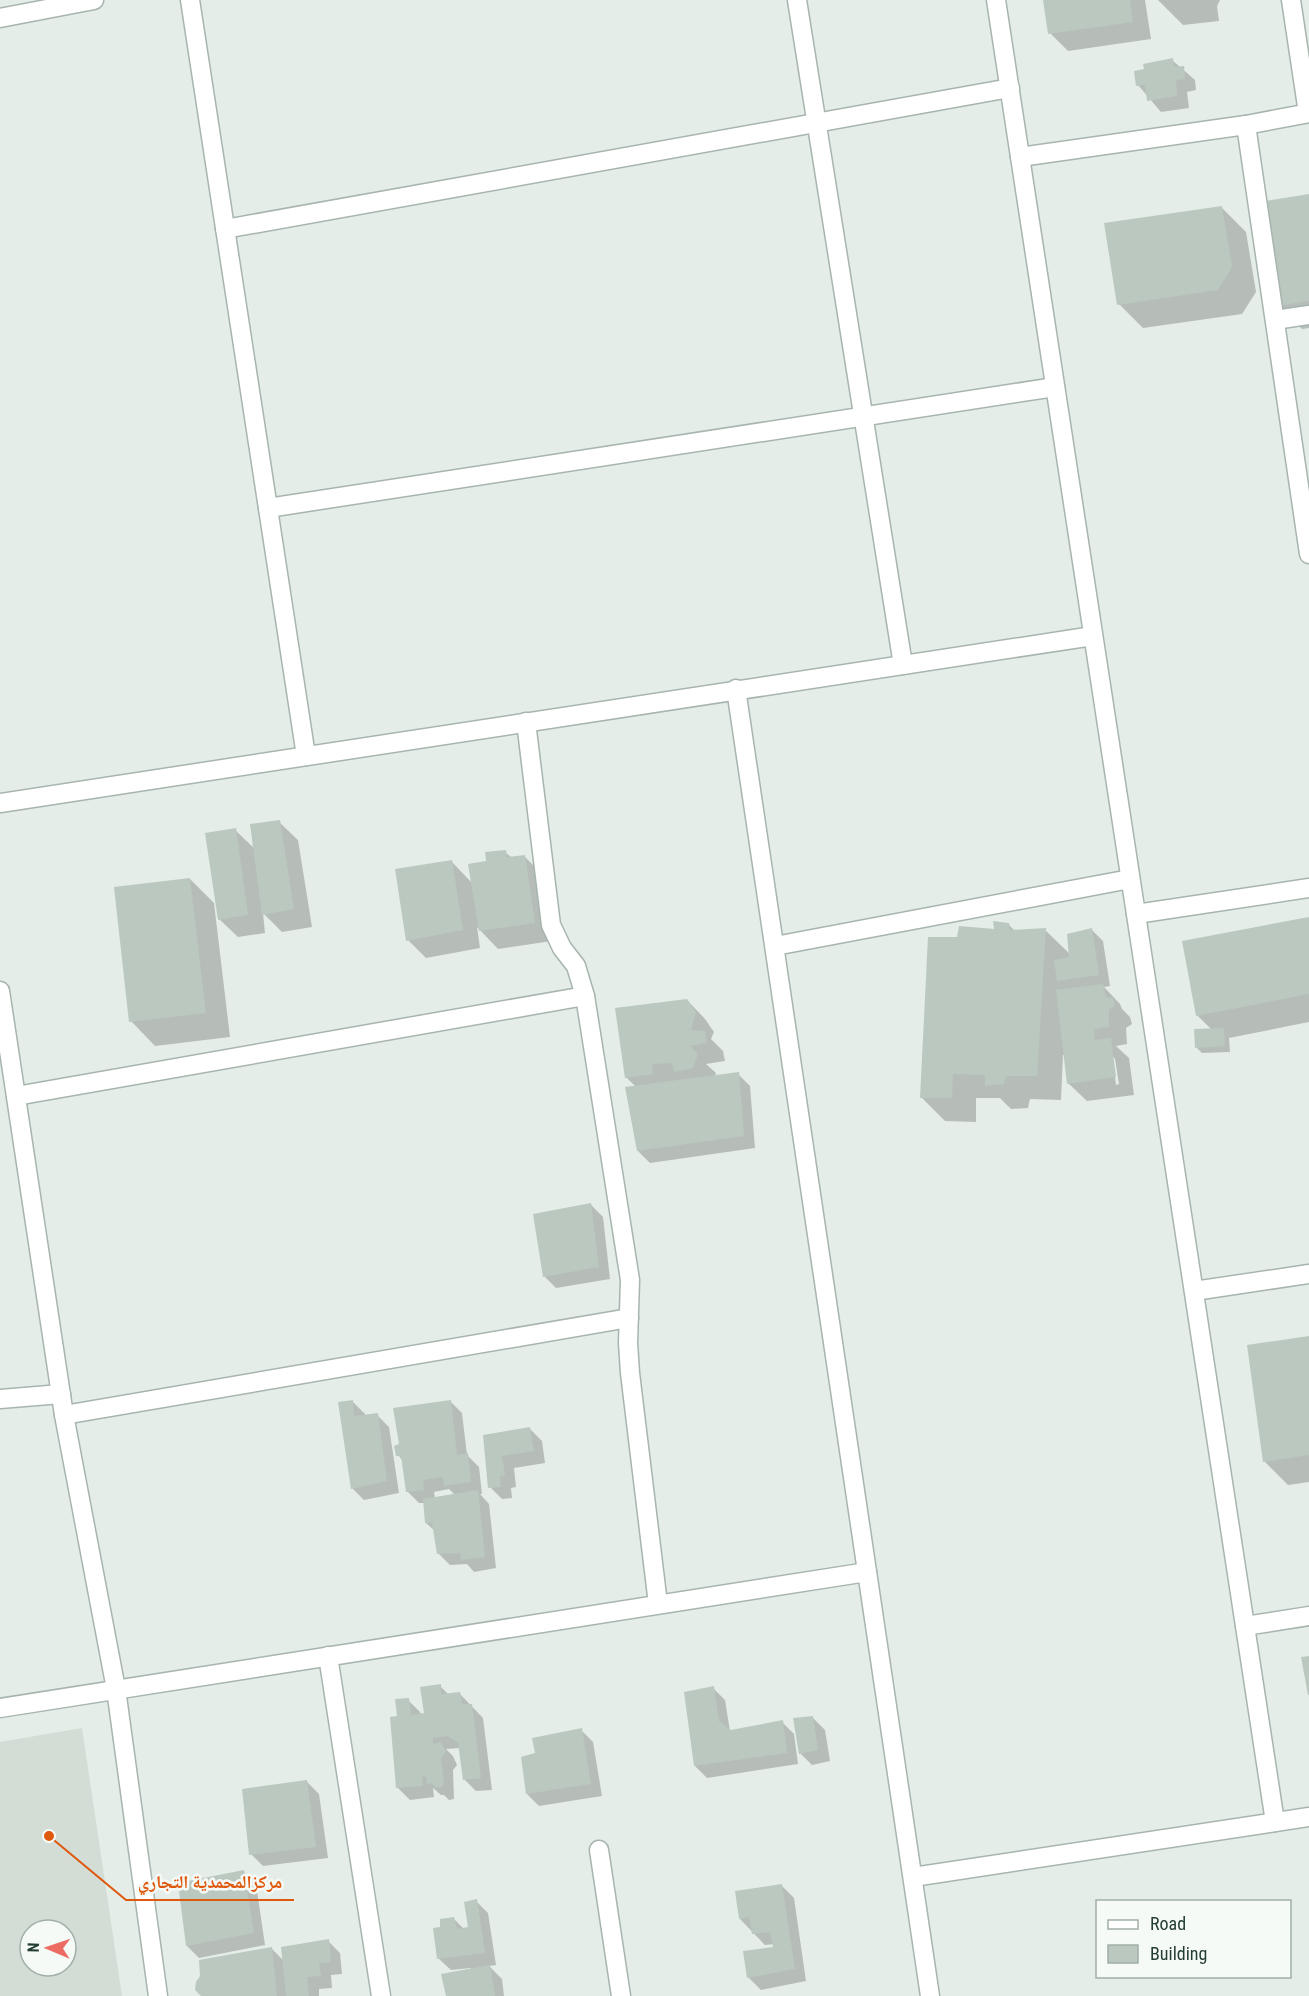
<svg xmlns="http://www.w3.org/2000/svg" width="1309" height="1996" viewBox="0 0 1309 1996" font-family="'Roboto Condensed','Noto Naskh Arabic',sans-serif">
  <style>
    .built { fill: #d3ddd6; fill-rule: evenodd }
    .shadow { fill: #0003; fill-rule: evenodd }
    .building { fill: #bac8c0 }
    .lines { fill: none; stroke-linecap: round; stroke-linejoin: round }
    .minor-casing { stroke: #a7b5ae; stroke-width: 21 }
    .minor { stroke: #fff; stroke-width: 18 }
    .leader { fill: none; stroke: #de580e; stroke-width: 2 }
    .callout-dot { fill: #de580e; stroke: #f5faf6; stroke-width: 2 }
    .callout-label { font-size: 18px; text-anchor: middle; font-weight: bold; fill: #de580e; stroke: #f5faf6; stroke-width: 5; stroke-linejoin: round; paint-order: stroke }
  </style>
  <rect width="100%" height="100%" fill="#e4ede8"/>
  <path class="built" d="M82,1728L122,1996H0V1742ZM30,1930H66V1966H30Z"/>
  <g class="shadow">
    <polygon points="1045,0 1145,0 1151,39 1068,51 1050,33"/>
    <polygon points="1158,0 1220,0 1217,6 1219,21 1183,25"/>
    <polygon points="1172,60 1195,80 1196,90 1187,92 1189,108 1161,112 1138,85 1146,70"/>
    <polygon points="1309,196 1309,328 1302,329 1278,305"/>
    <polygon points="1221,207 1246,232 1256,292 1242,314 1143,328 1119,304"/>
    <polygon points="279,822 298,840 312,927 282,932 263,913 265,933 238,937 219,919 235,830 255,849"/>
    <polygon points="505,852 512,858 525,857 543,875 552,941 498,949 477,927 480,948 426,958 408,940 452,862 472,883 488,863"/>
    <polygon points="190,879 214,903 230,1037 155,1046 131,1021"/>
    <polygon points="1309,918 1309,1022 1229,1038 1230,1052 1202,1053 1197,1048 1212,1030 1197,1015"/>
    <path d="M1008,924L1015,931L1045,930L1071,955L1091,929L1103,941L1110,986L1104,987L1120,1004L1122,1009L1130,1017L1132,1024L1126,1028L1127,1044L1116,1046L1129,1058L1134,1095L1087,1101L1068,1083L1065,1055H1063L1061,1100L1030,1099L1028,1108L1011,1109L1000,1098H976V1122L945,1121L921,1097L958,938L996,930ZM1112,1055L1115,1059L1119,1084L1116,1085Z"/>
    <polygon points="687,1000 705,1019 714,1032 711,1039 723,1051 725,1061 706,1064 716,1073 715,1077 738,1074 750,1086 755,1148 650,1163 638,1151 636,1087 626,1077"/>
    <polygon points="591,1205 603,1217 610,1279 556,1288 544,1276"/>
    <polygon points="1309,1338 1309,1482 1288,1485 1264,1461"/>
    <path d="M450,1401L462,1413L467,1455L479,1467L482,1494H480L489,1504L496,1568L474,1572L467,1564L450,1565L438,1553L435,1531L426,1523L424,1503H419L407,1491L403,1461L398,1455ZM449,1489L455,1495L435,1498L434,1492Z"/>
    <polygon points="353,1402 365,1414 365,1417 377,1415 389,1427 399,1493 364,1500 352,1488"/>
    <polygon points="530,1429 542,1441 545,1463 514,1468 516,1487 511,1488 512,1498 502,1499 490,1487 484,1436"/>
    <polygon points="440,1686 449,1695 459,1693 483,1718 492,1790 476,1791 464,1779 460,1748 446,1749 453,1756 457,1765 453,1770 454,1799 449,1800 444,1795 441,1795 433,1788 434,1797 410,1800 398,1788 399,1717 408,1700 420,1712 421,1715 425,1714"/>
    <polygon points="713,1688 725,1700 730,1731 782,1722 794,1734 798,1764 707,1778 695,1766"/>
    <polygon points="813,1718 825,1730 830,1761 812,1765 800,1753"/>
    <polygon points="581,1730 593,1742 602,1796 539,1806 527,1794"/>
    <polygon points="307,1782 319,1794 328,1858 263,1866 251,1854"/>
    <polygon points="244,1872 256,1884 265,1945 199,1958 187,1946"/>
    <polygon points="782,1886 794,1898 806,1981 761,1990 749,1978 745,1953 775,1948 774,1944 765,1945 740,1919"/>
    <polygon points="476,1901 488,1913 496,1965 489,1966 502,1979 504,1996 448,1996 471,1970 471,1968 451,1970 438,1958 442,1928 454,1919 465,1930 470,1929"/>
    <polygon points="328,1941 340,1953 342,1974 331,1975 332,1988 319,1989 319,1996 203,1996 271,1948 284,1961"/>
  </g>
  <g class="building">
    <polygon points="1043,0 1130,0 1133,22 1048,34"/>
    <polygon points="1173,58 1174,67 1184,66 1185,79 1176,80 1177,96 1147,101 1145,85 1136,86 1134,71 1144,69 1143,64"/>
    <polygon points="1309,194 1309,301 1277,306 1260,202"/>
    <polygon points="1222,206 1232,267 1218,290 1117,305 1104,223"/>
    <polygon points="280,820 294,909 262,915 250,824"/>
    <polygon points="236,828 248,915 218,920 205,833"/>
    <polygon points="506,850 507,857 525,855 535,923 479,931 468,864 486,861 485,852"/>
    <polygon points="452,860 463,930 406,941 395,869"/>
    <polygon points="190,878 206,1013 129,1022 114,887"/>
    <polygon points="1309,917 1309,994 1196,1016 1182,941"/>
    <polygon points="993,921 1009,923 1010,930 1046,928 1037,1076 1006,1076 1004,1084 985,1086 985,1075 953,1074 952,1098 920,1098 928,937 957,937 959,926 994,929"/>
    <polygon points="1092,928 1099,975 1057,981 1054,960 1069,957 1067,934"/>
    <polygon points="1103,984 1106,997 1113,998 1115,1005 1109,1010 1109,1027 1094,1029 1095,1040 1111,1038 1116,1077 1067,1084 1056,990"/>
    <polygon points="687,999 696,1012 691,1030 705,1031 707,1043 690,1046 698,1054 693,1068 674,1072 672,1063 652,1064 653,1074 625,1078 615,1008"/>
    <polygon points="1224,1028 1225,1046 1195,1048 1194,1029"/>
    <polygon points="739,1072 744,1136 637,1151 625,1087"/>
    <polygon points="591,1203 599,1267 543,1277 533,1214"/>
    <polygon points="1309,1336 1309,1455 1263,1462 1247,1345"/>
    <polygon points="353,1400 354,1416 378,1413 387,1481 351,1489 338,1402"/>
    <polygon points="451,1400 457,1455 468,1453 471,1482 444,1486 443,1477 423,1480 424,1490 406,1492 401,1456 396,1456 394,1446 399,1444 393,1408"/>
    <polygon points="530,1427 534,1451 502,1456 505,1475 500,1476 501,1487 488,1488 483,1435"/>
    <polygon points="478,1490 485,1557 461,1560 460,1553 437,1554 432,1523 425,1523 423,1499"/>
    <polygon points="1309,1656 1309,1695 1308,1695 1301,1657"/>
    <polygon points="441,1684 441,1694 460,1692 462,1704 472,1704 481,1778 463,1780 458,1743 448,1736 433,1738 433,1744 441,1742 446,1752 441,1758 444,1783 442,1787 436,1788 432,1783 427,1784 426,1776 422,1777 423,1786 396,1788 390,1717 397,1716 395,1699 409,1698 411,1715 424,1713 420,1687"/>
    <polygon points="714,1686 719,1721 731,1730 783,1720 787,1753 694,1766 684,1692"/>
    <polygon points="813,1716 818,1750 799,1754 793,1718"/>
    <polygon points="582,1728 591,1784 526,1794 521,1757 535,1753 532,1738"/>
    <polygon points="307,1780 316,1847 249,1855 242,1789"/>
    <polygon points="244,1870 254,1933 186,1946 178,1883"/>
    <polygon points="782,1884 795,1969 747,1978 743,1951 773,1947 770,1932 752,1934 749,1917 739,1919 735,1891"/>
    <polygon points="477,1899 485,1953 437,1959 433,1928 440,1927 440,1919 454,1917 457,1929 468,1927 464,1902"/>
    <polygon points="329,1939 331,1962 319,1963 321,1976 307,1977 309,1996 286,1996 281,1947"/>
    <polygon points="272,1947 277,1996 201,1996 195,1990 196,1982 200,1976 199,1960"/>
    <polygon points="490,1965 495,1996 446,1996 441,1974"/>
  </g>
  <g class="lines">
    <defs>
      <g id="minor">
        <polyline points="190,0 306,756"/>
        <polyline points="797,0 903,665"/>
        <polyline points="996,0 1275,1822"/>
        <polyline points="1291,0 1308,113"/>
        <polyline points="0,18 94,0"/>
        <polyline points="1246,125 1309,554"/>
        <polyline points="1020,157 1246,125 1309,113"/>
        <polyline points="225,229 1010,88"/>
        <polyline points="1275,320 1309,315"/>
        <polyline points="268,508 1055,387"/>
        <polyline points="736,689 930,1996"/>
        <polyline points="526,722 551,925 562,948 576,966 585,996 630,1280 628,1343 630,1373 658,1604"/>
        <polyline points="0,803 1093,636"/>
        <polyline points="1136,914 1309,888"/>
        <polyline points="775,946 1130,879"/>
        <polyline points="0,991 64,1415 116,1689 158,1996"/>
        <polyline points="16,1096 585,996"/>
        <polyline points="1194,1291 1309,1274"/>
        <polyline points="0,1399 61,1394"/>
        <polyline points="64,1415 629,1318"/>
        <polyline points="1245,1626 1309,1616"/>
        <polyline points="328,1656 381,1996"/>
        <polyline points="0,1708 867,1572"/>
        <polyline points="599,1850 621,1996"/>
        <polyline points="913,1877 1309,1817"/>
      </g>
    </defs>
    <use href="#minor" class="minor-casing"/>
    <use href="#minor" class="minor"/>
  </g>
  <path class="leader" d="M49 1836L126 1900H294"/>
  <circle class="callout-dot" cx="49" cy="1836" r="6"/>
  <g class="callout-label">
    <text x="210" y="1888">مركزالمحمدية التجاري</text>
  </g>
  <rect x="1096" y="1900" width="195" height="78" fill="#f5faf6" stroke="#a1afa8" stroke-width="1.5"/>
  <rect x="1108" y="1920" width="30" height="9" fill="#ffffff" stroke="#a1afa8" stroke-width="1.5"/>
  <text x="1150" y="1930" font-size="18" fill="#243e33">Road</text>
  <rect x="1108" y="1945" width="30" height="18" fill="#bac8c0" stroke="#a1afa8" stroke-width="1.5"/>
  <text x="1150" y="1960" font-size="18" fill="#243e33">Building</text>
  <g transform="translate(48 1948) rotate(272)"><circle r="28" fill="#f5faf6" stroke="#a1afa8" stroke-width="1.5"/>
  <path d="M0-4.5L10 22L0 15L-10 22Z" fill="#ec6c64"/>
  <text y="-9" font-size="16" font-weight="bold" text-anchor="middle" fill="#243e33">N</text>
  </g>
</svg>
